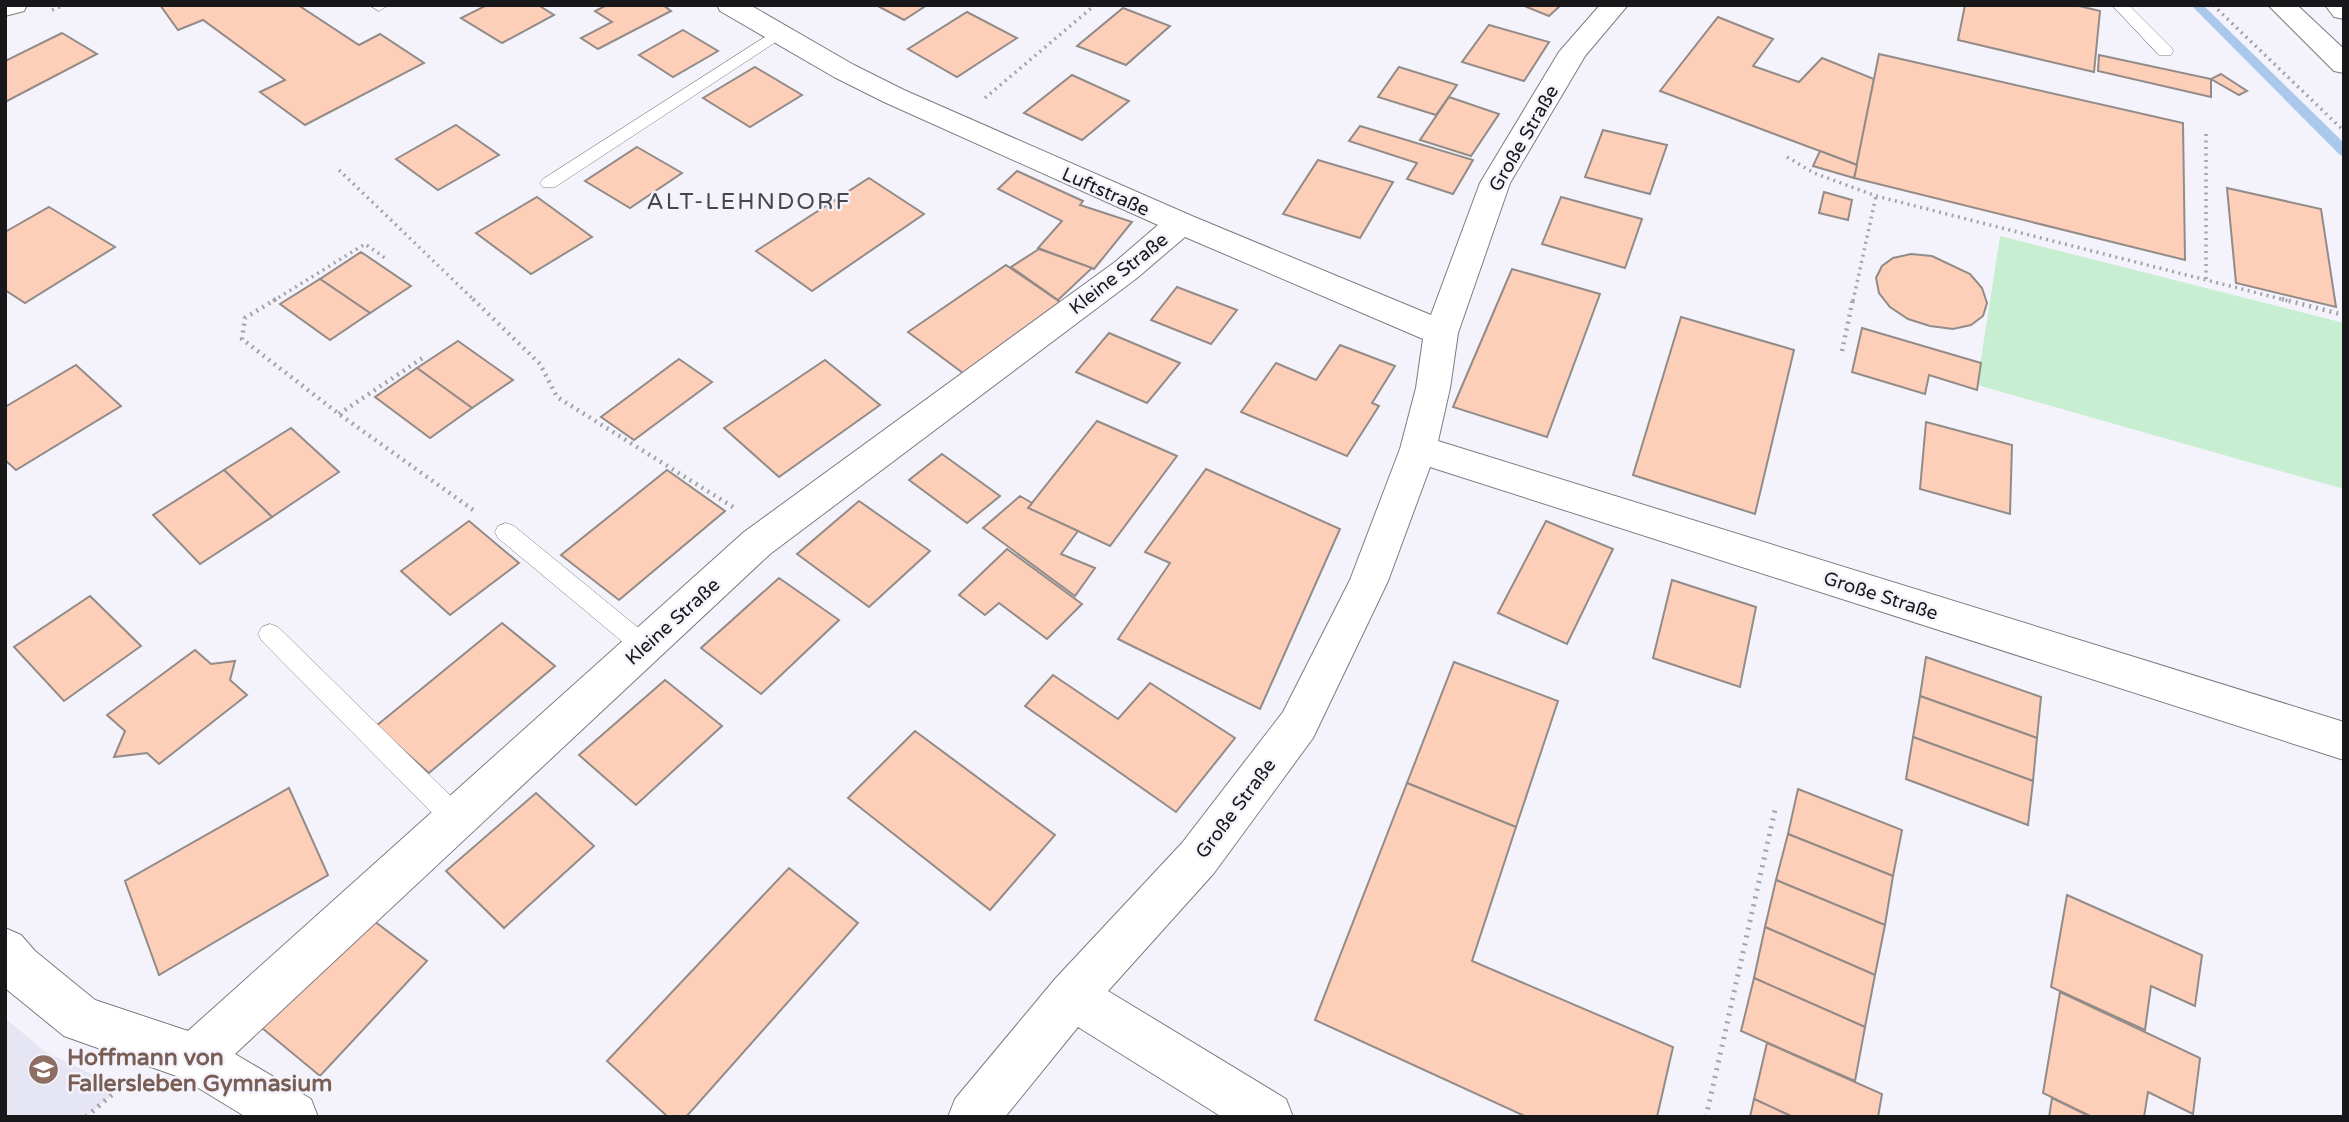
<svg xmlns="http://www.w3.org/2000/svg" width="2349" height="1122" viewBox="0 0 2349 1122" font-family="'Varela Round',sans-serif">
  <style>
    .built { fill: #e6e5f4 }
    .green { fill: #c8eed1 }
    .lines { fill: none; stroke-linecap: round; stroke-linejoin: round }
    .stream { fill: #aac8ec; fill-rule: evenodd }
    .building { fill: #fdcfb9; stroke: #938b88; stroke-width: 2 }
    .service-casing { stroke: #7d7c83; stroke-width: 1 }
    .minor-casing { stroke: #7d7c83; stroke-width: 2 }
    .primary-casing { stroke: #7d7c83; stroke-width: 2 }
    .motorway-casing { stroke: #7d7c83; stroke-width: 2 }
    .path-far2 { stroke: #a3a3a8; stroke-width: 3.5; stroke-dasharray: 2 4.5; stroke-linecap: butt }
    .path-far1 { stroke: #a3a3a8; stroke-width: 4.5; stroke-dasharray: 2 5; stroke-linecap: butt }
    .path { stroke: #a3a3a8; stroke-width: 5; stroke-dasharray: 2 6; stroke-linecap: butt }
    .service { fill: #fff; fill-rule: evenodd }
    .minor { fill: #fff; fill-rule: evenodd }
    .primary { fill: #fff; fill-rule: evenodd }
    .motorway { fill: #fff; fill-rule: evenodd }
    .labels { text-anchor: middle; stroke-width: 5; stroke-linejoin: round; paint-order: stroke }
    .street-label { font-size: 19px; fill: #18181a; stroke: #f4f3fb }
    .quarter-label { font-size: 23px; letter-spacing: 2px; fill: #47464d; stroke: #f4f3fb }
    .near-education-label { font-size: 23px; font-weight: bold; fill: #785e54; stroke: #f4f3fb; text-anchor: start }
  </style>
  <rect width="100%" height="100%" fill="#f4f3fb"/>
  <polygon class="built" points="5,1018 44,1051 120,1088 86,1117 5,1117"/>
  <polygon class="green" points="2000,236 2344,323 2344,489 1977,385"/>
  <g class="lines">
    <polygon class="stream" points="2191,5 2203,5 2339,138 2344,144 2344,156 2340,155"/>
  </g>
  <g class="building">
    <polygon points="160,5 298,5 359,45 380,34 424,63 305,125 260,92 285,80 203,20 178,30"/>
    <polygon points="487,5 538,5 554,15 502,43 461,18"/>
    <polygon points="607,5 663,5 671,11 598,49 581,38 612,22 595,11"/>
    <polygon points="876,5 927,5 904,20"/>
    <polygon points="1522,5 1561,5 1549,16"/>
    <polygon points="1965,5 2075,5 2100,11 2094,72 1958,40"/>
    <polygon points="1123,8 1170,26 1126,65 1077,46"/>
    <polygon points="967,12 1017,38 957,77 908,49"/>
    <polygon points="1718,17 1773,39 1753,66 1799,82 1822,58 1874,79 1857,165 1660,91"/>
    <polygon points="1489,25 1549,42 1524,81 1462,62"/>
    <polygon points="683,30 718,51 673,77 639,55"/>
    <polygon points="62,33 97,54 5,102 5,61"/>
    <polygon points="1879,54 2183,123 2185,260 1854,178"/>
    <polygon points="2099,55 2211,79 2211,97 2098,71"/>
    <polygon points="755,67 802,95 750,127 703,98"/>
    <polygon points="1399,67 1457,85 1436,115 1378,97"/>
    <polygon points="2221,74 2247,91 2239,95 2211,79"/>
    <polygon points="1072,75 1129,101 1082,140 1024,113"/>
    <polygon points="1449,97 1499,114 1471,156 1420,140"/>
    <polygon points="456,125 499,155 438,190 396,159"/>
    <polygon points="1360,126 1473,160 1453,194 1407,179 1417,163 1349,141"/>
    <polygon points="1603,130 1667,145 1650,194 1585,177"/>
    <polygon points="637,147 682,173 630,208 585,181"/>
    <polygon points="1820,151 1857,165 1854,178 1813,166"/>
    <polygon points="1318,160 1393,182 1360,238 1283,214"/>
    <polygon points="1017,171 1083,201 1080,205 1132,222 1094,269 1038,248 1062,221 998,189"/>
    <polygon points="869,178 924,214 812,291 756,251"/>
    <polygon points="2227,188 2321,209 2336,307 2236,283"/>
    <polygon points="1824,192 1852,200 1848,220 1819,213"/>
    <polygon points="537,197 592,237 531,274 476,233"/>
    <polygon points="1561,197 1642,219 1625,268 1542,244"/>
    <polygon points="49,207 115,247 25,303 5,290 5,232"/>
    <polygon points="1039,249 1092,268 1058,300 1011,267"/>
    <polygon points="361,252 411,286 370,313 320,279"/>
    <polygon points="1911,254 1932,256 1970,274 1982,288 1987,303 1983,316 1971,325 1953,329 1930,326 1908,319 1890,307 1879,293 1876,278 1882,266 1893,258"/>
    <polygon points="1006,265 1060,302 963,373 908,332"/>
    <polygon points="1512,269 1600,294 1547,437 1453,407"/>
    <polygon points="320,279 370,313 330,340 280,304"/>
    <polygon points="1177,287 1237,310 1211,344 1151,320"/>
    <polygon points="1681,317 1794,350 1755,514 1633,475"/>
    <polygon points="1862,328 1981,363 1977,390 1929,375 1925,394 1852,372"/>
    <polygon points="1109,333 1180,363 1147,403 1076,372"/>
    <polygon points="458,341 513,380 472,408 417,368"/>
    <polygon points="1340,345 1395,366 1372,403 1379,406 1347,456 1241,412 1276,363 1316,380"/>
    <polygon points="679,359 712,382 634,440 601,417"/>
    <polygon points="825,360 880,405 779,477 724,428"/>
    <polygon points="76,365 121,406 16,470 5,460 5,407"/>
    <polygon points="417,368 472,408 430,438 375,397"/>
    <polygon points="1097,421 1177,456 1110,546 1028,508"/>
    <polygon points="1926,422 2012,445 2010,514 1920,489"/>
    <polygon points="291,428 339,472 272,517 224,470"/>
    <polygon points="942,454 1000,496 967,523 909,480"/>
    <polygon points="1206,469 1340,529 1260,709 1118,639 1170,563 1145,552"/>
    <polygon points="224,470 272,517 200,564 153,515"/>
    <polygon points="667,470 725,511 619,600 561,555"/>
    <polygon points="1020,496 1032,503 1028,508 1078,531 1061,554 1095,568 1075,596 983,528"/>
    <polygon points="859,501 930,551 869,607 797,554"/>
    <polygon points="469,521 519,563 450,615 401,571"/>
    <polygon points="1546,521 1613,549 1567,644 1498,613"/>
    <polygon points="1007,549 1082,604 1047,639 999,603 985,615 959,595"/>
    <polygon points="779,578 839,620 761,694 701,648"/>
    <polygon points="1672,580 1756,607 1740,687 1653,658"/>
    <polygon points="90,596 141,646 64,701 14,647"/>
    <polygon points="502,623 555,666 429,773 376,726"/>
    <polygon points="195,650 211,664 235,661 230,680 247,695 159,764 147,753 114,757 125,731 107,715"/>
    <polygon points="1926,657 2041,697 2037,738 1920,696"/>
    <polygon points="1454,662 1558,701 1516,827 1407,783"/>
    <polygon points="1053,675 1118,719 1150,683 1235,738 1176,812 1025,706"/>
    <polygon points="665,680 722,726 636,805 579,755"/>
    <polygon points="1920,696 2037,738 2033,781 1913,737"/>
    <polygon points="915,731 1055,835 990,910 848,798"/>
    <polygon points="1913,737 2033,781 2028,825 1906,779"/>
    <polygon points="1407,783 1516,827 1472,961 1673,1047 1657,1117 1527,1117 1315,1020"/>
    <polygon points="289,788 328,875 159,975 125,881"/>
    <polygon points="1798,789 1902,830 1893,876 1788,834"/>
    <polygon points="536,793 594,846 504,928 446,871"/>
    <polygon points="1788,834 1893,876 1885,925 1776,880"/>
    <polygon points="789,868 858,923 686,1117 668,1117 607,1061"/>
    <polygon points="1776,880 1885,925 1875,975 1765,927"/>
    <polygon points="2067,895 2202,955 2195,1006 2151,986 2145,1030 2051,987"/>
    <polygon points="370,918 427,961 320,1076 262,1028"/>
    <polygon points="1765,927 1875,975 1865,1027 1754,978"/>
    <polygon points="1754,978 1865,1027 1855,1081 1741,1031"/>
    <polygon points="2060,992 2200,1058 2193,1114 2148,1092 2144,1117 2092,1117 2043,1093"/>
    <polygon points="1767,1043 1882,1094 1878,1117 1793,1117 1754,1099"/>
    <polygon points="2052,1098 2091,1117 2049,1117"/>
    <polygon points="1754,1099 1793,1117 1750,1117"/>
  </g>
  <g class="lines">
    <defs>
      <g id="service">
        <polygon points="369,5 386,5 387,6 379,11"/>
        <polygon points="2112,5 2129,5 2171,47 2173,51 2171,55 2159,55"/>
        <polygon points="779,28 787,33 785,36 555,187 543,187 540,183 543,179"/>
        <polygon points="506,523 514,526 652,639 656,646 652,653 644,656 636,653 498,538 495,532 498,526"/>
        <polygon points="270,624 278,627 465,810 469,819 465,828 456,831 447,828 262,641 258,634 262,627"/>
      </g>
      <polygon id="minor" points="717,5 750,5 854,65 904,90 1192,216 1431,315 1480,183 1559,52 1600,5 1628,5 1585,56 1510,183 1458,333 1450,388 1438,441 2344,722 2344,760 1430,467 1388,581 1313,738 1214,873 1108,991 1286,1099 1293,1117 1222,1117 1078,1027 1005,1117 948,1117 955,1099 1055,979 1182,843 1283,712 1350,580 1400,449 1416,388 1423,339 1185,237 1137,278 770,554 235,1054 311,1099 318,1117 246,1117 182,1078 64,1036 5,988 5,928 21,935 35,951 95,1000 188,1031 744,532 1115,262 1158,225 884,102 834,77 720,11"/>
      <polygon id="primary" points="5,5 27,5 24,11 5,16"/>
      <g id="motorway">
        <polygon points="2268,5 2297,5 2344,49 2344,73 2334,71"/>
        <polygon points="2325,5 2344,5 2344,19 2334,17"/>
      </g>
    </defs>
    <use href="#service" class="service-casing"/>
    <use href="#minor" class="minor-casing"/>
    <use href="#primary" class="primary-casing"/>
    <use href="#motorway" class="motorway-casing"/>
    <g class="path-far2">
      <polyline points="2213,5 2344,131"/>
      <polyline points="52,10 65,5"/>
      <polyline points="985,98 1095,5"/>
      <polyline points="2206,134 2206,280"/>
      <polyline points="1787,157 1814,173 1876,196 2289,301"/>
      <polyline points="339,170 475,301"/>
      <polyline points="273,301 365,244 385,258"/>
      <polyline points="1853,301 1876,196"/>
    </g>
    <g class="path-far1">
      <polyline points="276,299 245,318 242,339 339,414 476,512"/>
      <polyline points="473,299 540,364 557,397 733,507"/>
      <polyline points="2282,299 2344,315"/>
      <polyline points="1842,351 1853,299"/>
      <polyline points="339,414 424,357"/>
    </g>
    <g class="path">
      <polyline points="86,1117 123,1085"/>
      <polyline points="1706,1117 1775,810"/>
    </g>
    <use href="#service" class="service"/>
    <use href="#minor" class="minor"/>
    <use href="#primary" class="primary"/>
    <use href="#motorway" class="motorway"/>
  </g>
  <defs>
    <symbol id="school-disc" viewBox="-11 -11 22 22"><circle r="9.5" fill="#8d6e63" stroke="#f4f3fb"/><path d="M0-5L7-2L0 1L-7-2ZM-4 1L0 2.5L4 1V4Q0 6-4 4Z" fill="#fff"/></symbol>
  </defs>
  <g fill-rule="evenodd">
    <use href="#school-disc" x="26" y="1052" width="35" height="35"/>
  </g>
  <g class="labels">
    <g class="street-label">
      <text transform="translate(1523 138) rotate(-60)" y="7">Große Straße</text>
      <text transform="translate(1106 191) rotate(24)" y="7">Luftstraße</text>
      <text transform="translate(1118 273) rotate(-38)" y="7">Kleine Straße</text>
      <text transform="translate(1881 595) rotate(18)" y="7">Große Straße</text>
      <text transform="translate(672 621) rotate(-42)" y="7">Kleine Straße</text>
      <text transform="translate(1235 808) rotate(-53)" y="7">Große Straße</text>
    </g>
    <g class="quarter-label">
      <text x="749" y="209">ALT-LEHNDORF</text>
    </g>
    <g class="near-education-label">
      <text x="67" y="1065">Hoffmann von<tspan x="67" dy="26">Fallersleben Gymnasium</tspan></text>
    </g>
  </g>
  <rect width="2349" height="1122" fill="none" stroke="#18181a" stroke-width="14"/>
</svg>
